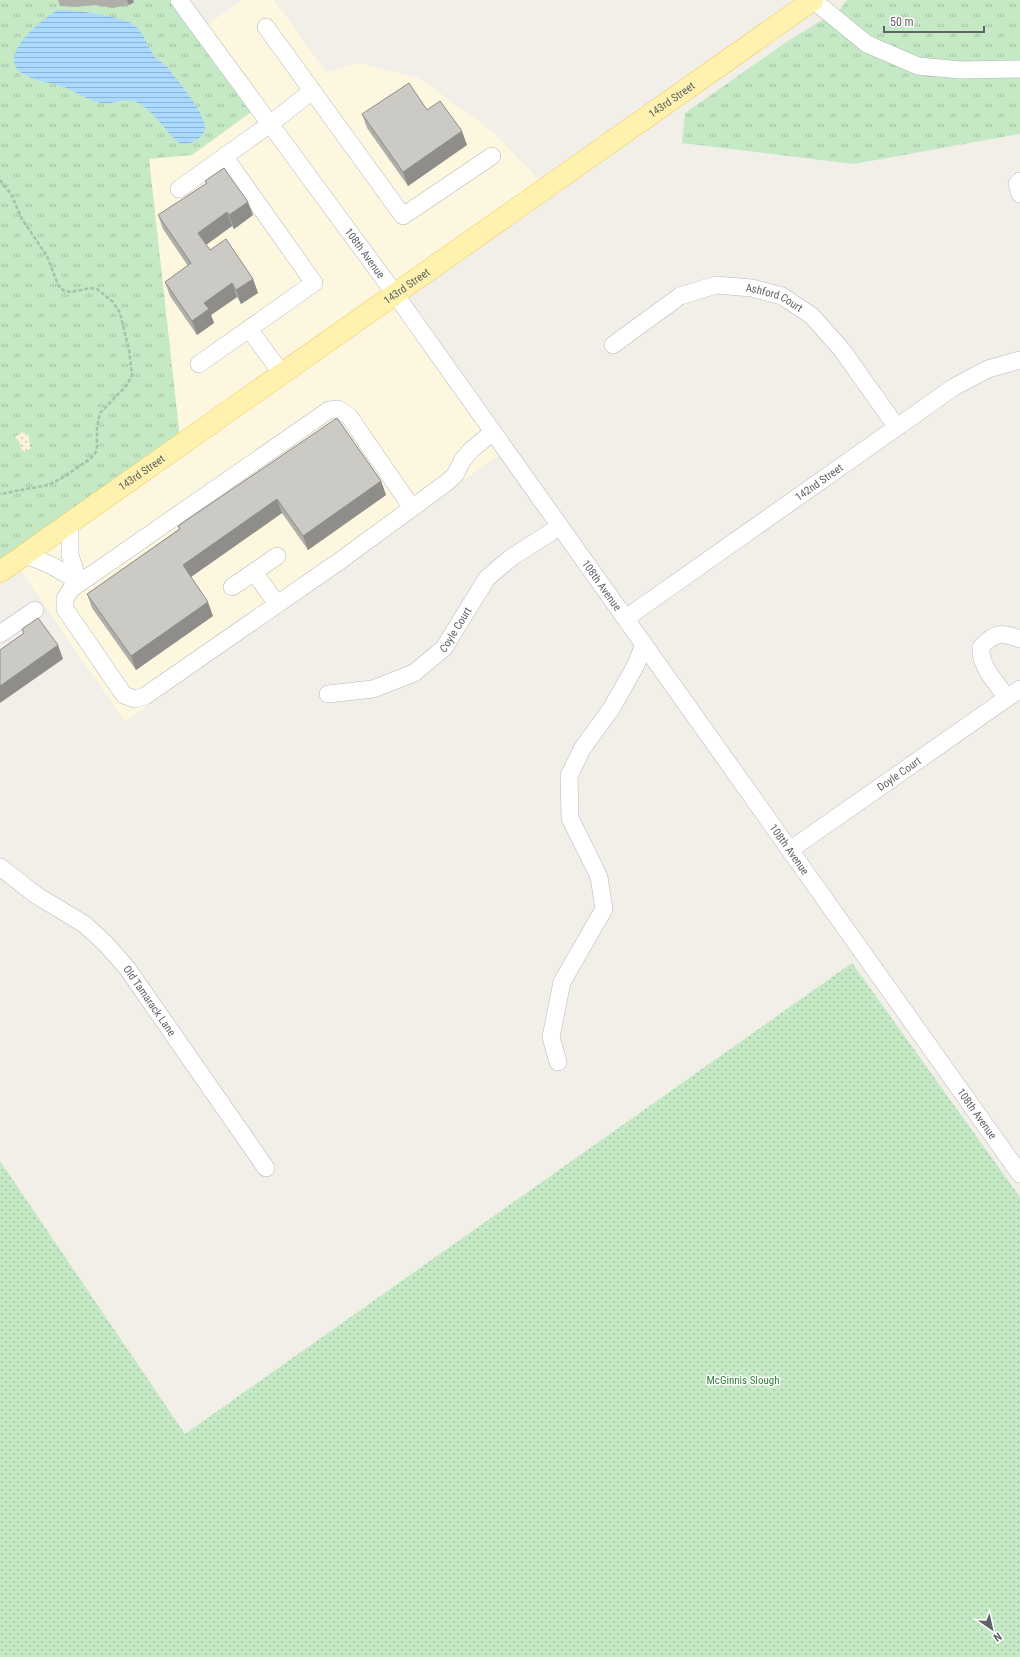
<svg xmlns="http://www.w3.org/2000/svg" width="1020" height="1657" viewBox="0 0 1020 1657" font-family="'Roboto Condensed',sans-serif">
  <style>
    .commercial { fill: #fef7e0 }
    .grass { fill: url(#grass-tufts) }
    .sand { fill: url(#sand-dots) }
    .park { fill: url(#park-dots) }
    .water { fill: url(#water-rules) }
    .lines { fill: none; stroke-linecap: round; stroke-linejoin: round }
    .minor-casing { stroke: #b5b8bc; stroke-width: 18 }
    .major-casing { stroke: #f2c960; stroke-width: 22 }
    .path { stroke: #9cc7a9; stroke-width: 2.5; stroke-dasharray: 4 2; stroke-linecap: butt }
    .minor { stroke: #fff; stroke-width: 17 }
    .major { stroke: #fff2af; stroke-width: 21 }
    .wall { fill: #afaea9 }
    .shaded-wall { fill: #8f8d8a }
    .building { fill: #cccac5; stroke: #8f8d8a }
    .labels { text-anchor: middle; stroke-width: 3; stroke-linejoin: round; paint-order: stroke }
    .street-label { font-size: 11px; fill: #5f6368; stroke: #fff }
    .park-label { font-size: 11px; fill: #348238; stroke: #fff }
  </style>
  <defs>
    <pattern id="grass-tufts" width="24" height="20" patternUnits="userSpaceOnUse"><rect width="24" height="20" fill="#c5e8c5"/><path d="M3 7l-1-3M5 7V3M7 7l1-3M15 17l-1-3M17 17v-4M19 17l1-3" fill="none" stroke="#a3c0a4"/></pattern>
    <pattern id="sand-dots" width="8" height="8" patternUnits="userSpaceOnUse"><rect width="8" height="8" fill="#fbf3d9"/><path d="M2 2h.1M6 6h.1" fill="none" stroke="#cec8b4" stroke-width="1.8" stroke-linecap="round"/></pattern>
    <pattern id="park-dots" width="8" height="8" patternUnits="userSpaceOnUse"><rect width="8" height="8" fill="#c5e8c5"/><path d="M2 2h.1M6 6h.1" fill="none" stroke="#a3c0a4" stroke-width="1.8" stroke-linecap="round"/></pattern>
    <pattern id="water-rules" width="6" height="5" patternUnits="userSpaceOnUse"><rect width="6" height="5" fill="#aadaff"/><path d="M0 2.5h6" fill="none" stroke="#8eb4d2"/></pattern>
  </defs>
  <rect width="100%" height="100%" fill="#f1efe8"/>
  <g class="commercial">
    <polygon points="243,0 274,0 326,72 359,63 419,78 493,132 543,184 397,287 204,27"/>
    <polygon points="254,110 389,293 180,439 149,158 192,155"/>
    <polygon points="395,300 502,453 125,722 18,567"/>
  </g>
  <g class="grass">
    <polygon points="0,0 175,0 254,110 192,155 149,159 180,439 0,565"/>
    <polygon points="847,0 1020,0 1020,134 854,164 682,143 685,113 788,41 840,9"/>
  </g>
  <polygon class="sand" points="22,432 28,435 31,448 25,452 21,449 20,443 15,437"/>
  <polygon class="park" points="852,963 1020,1197 1020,1657 0,1657 0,1161 185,1434"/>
  <path class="water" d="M58,10C72,9 116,16 129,22C143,28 147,47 155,57C159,62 164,63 167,67C180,84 199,105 205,125C206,130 203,135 199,138C193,143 184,147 177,141C165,131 152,108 136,102C123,97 114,105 103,103C89,102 77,92 64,87C50,82 31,81 19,71C0,53 43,18 58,10Z"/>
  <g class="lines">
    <defs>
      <g id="minor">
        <path id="s1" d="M179,0L395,294L1020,1174"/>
        <polyline points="813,0 867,44 918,66 961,70 1020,69"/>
        <polyline points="266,27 403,216 492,156"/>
        <polyline points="1020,181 1017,184 1020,194"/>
        <polyline points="179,189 270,124 312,91"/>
        <polyline points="249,329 282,374"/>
        <path id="s2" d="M613,345L680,296L716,285L752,288L782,296L812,316L842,350L896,426"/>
        <polyline points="199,364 314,283 224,156"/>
        <polyline points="412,508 349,416 338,409 329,410 71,589 65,599 65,609 124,695 135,699 145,696 341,560 446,483 455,475 462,461 471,450 493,432"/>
        <path d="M24,555C45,561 61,569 79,583L70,555V522"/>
        <polyline points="232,587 254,572"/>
        <polyline points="277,604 254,572 277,556"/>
        <path id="s3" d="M626,618L954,387L988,369L1020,360"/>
        <polyline points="0,634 35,610"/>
        <path id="s4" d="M328,694L373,689L414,673L444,648L487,578L512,557L559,527"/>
        <path d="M1007,698C997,683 979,666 981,647C995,632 1001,632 1020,639"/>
        <path id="s5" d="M790,850L1020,689"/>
        <path id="s6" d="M0,867L36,895L84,924L105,943L127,968L266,1168"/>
        <polyline points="558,1062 551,1037 562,982 604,909 599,877 570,818 569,776 582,749 611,709 636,665 644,644"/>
      </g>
      <g id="major">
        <path id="s7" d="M0,572L813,0"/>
      </g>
    </defs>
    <use href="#minor" class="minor-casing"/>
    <use href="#major" class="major-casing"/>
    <polyline class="path" points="0,180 11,194 22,219 47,256 58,285 64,291 71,292 90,288 97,289 113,302 120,313 129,350 132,375 127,385 100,413 97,427 97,445 96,452 90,459 62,478 48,485 0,494"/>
    <use href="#minor" class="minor"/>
    <use href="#major" class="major"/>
  </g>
  <g class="wall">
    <polygon points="58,0 133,0 134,2 129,5 112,8 96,5 75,7 60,6"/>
    <polygon points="427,110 467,145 408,186 367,128 362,114"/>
    <polygon points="205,181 248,202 253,215 234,229 232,226 206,245 210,250 253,279 258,293 241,304 237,297 211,315 214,323 197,335 170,296 165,282 188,266 163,229 158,215 206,184"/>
    <polygon points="337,418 381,481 386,495 308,550 282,513 191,577 213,616 136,670 92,608 87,594 179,529 178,526"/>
  </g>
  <g class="shaded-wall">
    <polygon points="127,0 133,0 134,2 129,5"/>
    <polygon points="462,131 467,145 408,186 403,172"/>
    <polygon points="248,202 253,215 234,229 229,215"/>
    <polygon points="227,212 232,226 203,247 198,233"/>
    <polygon points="253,279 258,293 241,304 236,290"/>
    <polygon points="232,283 237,297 211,315 214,323 197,335 192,321 204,303"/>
    <polygon points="381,481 386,495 308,550 303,536"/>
    <polygon points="277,499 282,513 188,579 183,565"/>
    <polygon points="208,602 213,616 136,670 131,656"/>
    <polygon points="58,645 63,659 0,703 0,686"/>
  </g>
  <g class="building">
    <polygon points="409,83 427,110 440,101 462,131 403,172 362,114"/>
    <polygon points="224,168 248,202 229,215 227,212 198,233 210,250 226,239 253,279 236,290 232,283 204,303 209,309 192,321 165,282 191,263 158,215 207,183 205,181"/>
    <polygon points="337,418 381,481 303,536 277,499 183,565 208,602 131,656 87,594 180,529 178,526"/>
    <polygon points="38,618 58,645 0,686 0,650 24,633 22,629"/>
  </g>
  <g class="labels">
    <g class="street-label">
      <text dy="4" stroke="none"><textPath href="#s7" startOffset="821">143rd Street</textPath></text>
      <text dy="4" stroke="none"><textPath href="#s1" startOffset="314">108th Avenue</textPath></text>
      <text dy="4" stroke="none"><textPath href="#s7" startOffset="497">143rd Street</textPath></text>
      <text dy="4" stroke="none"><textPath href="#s2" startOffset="181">Ashford Court</textPath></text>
      <text dy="4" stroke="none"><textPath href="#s7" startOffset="173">143rd Street</textPath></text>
      <text dy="4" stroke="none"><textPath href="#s3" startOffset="236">142nd Street</textPath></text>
      <text dy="4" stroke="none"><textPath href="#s1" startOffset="722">108th Avenue</textPath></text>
      <text dy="4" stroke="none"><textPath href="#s4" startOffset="150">Coyle Court</textPath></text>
      <text dy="4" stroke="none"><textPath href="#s5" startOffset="133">Doyle Court</textPath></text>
      <text dy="4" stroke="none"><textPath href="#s1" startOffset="1046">108th Avenue</textPath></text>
      <text dy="4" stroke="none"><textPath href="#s6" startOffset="203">Old Tamarack Lane</textPath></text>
      <text dy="4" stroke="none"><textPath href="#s1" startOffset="1370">108th Avenue</textPath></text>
    </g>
    <g class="park-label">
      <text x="743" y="1384">McGinnis Slough</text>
    </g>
  </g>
  <g transform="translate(992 1629) rotate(146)" stroke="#ffffff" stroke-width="3" paint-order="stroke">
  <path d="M0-3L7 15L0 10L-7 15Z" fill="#5f6368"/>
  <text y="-6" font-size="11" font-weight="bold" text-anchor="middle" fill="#5f6368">N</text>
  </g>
  <path d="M884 26v6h100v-6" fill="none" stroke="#5f6368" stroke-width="2"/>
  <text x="890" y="26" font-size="12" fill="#5f6368" stroke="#ffffff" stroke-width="3" paint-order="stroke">50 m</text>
</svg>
